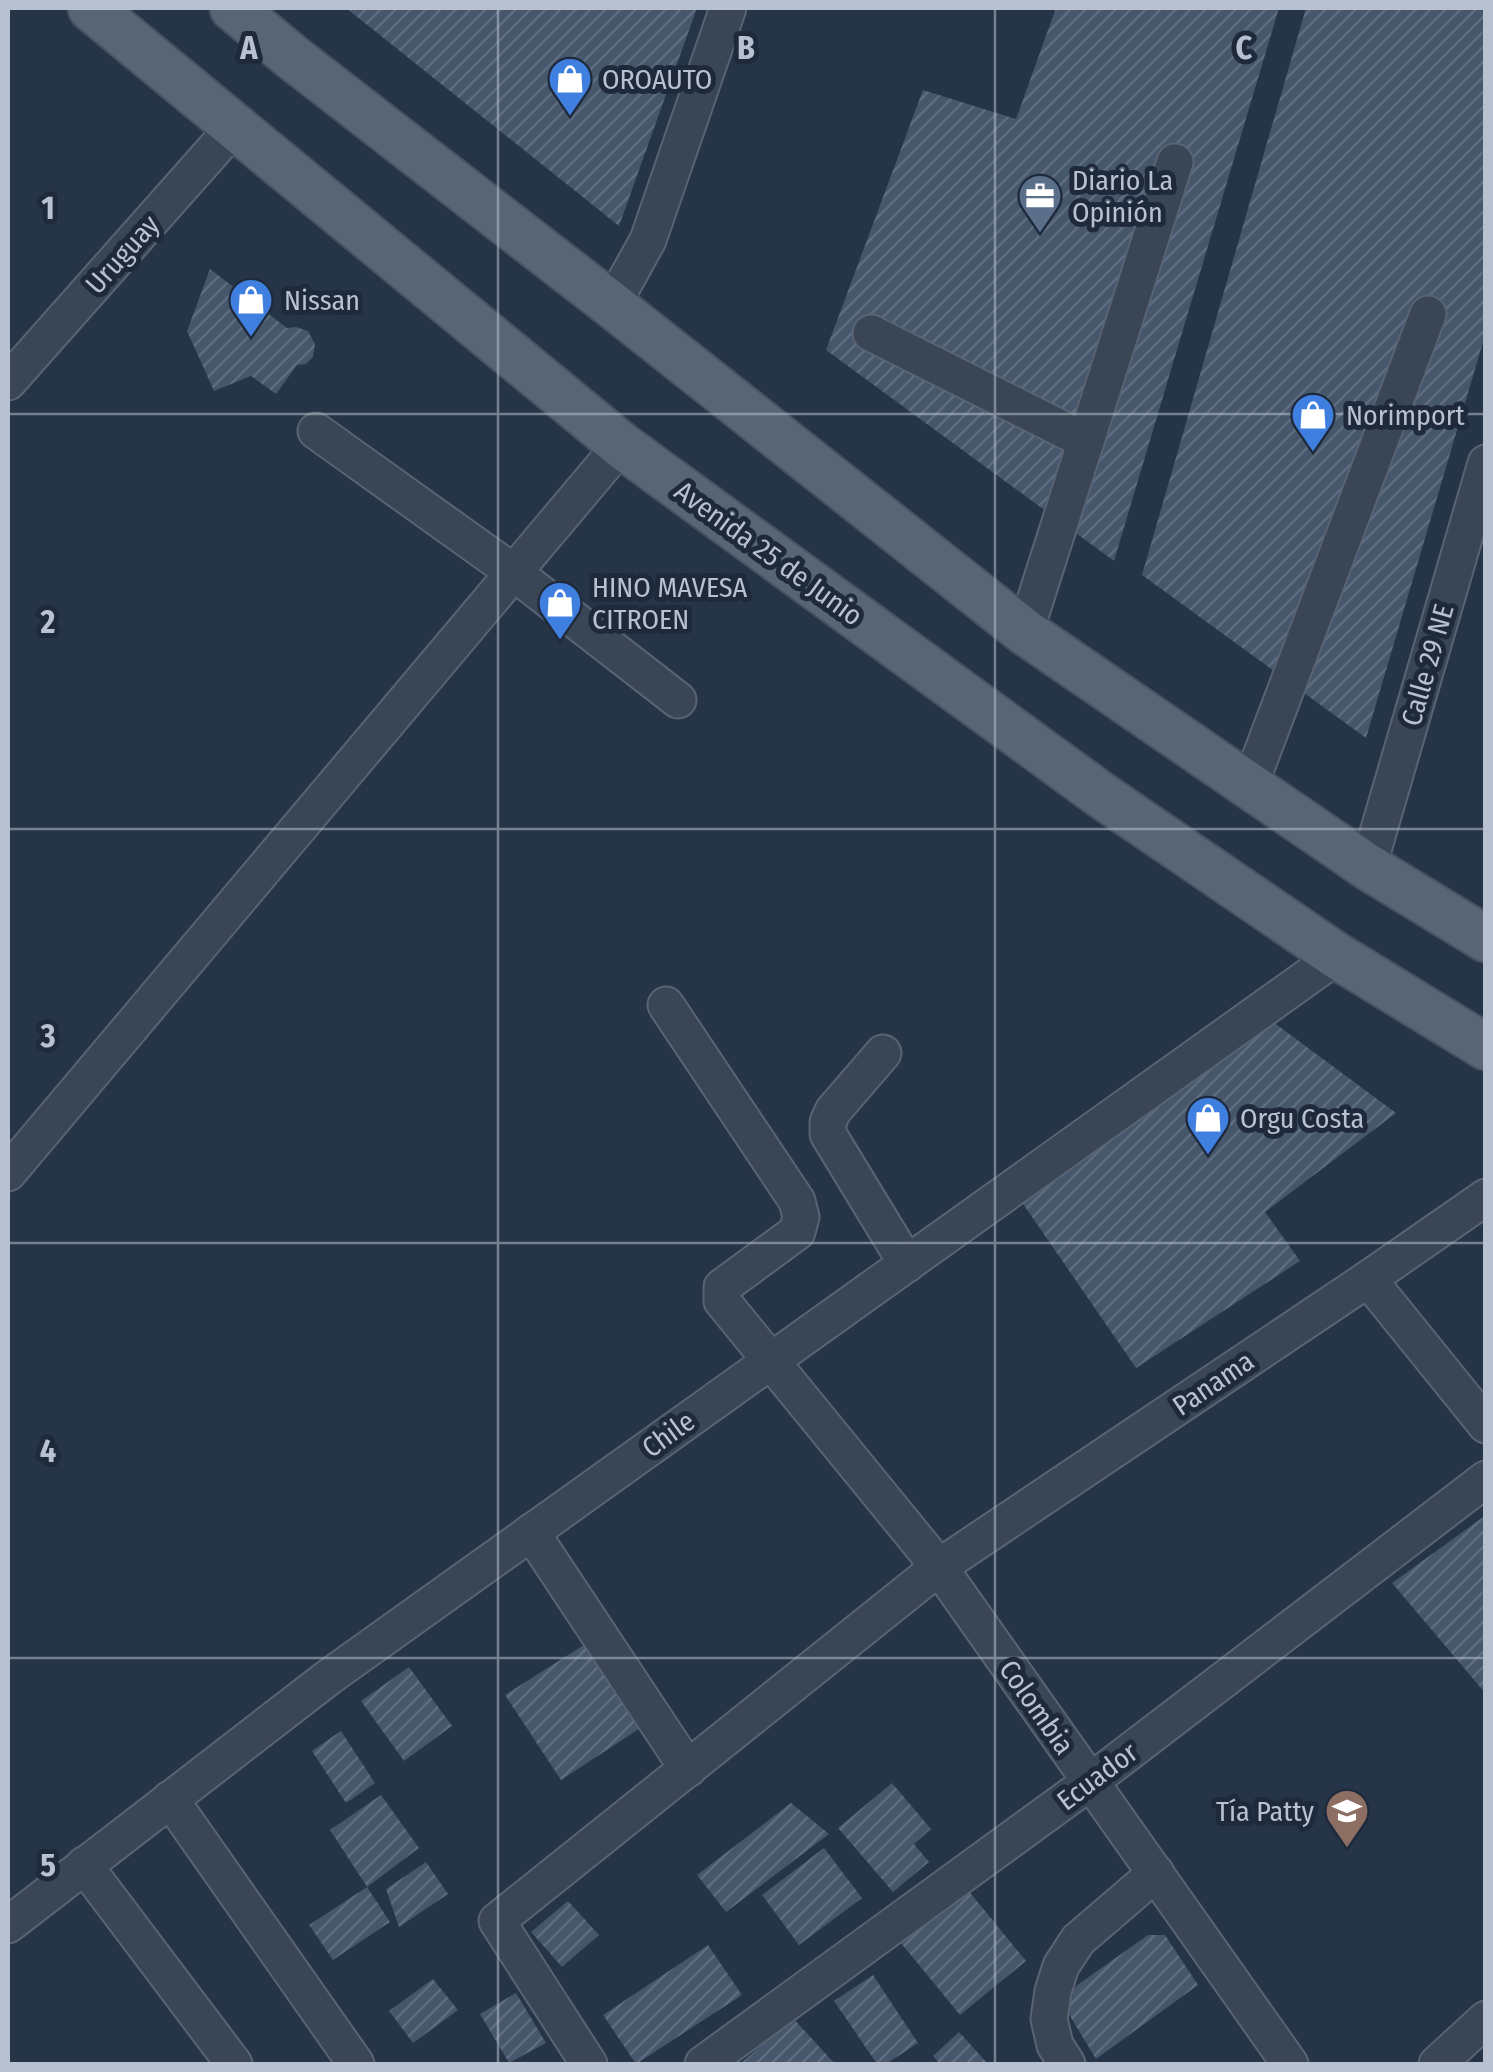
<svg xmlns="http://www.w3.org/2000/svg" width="1493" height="2072" viewBox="0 0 1493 2072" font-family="'Fira Sans Condensed',sans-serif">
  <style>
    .building { fill: url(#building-hatch) }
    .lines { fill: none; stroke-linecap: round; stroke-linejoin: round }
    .minor-casing { stroke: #586373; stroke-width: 39 }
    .major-casing { stroke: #465162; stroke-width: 49 }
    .minor { stroke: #3a4655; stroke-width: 35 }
    .major { stroke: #586575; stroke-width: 45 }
    .grid { fill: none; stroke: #b7c1cf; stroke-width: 2.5; stroke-opacity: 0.55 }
    .labels { text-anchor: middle; stroke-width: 10; stroke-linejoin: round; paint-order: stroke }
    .poi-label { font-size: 28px; fill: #b7c1cf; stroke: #1e2a3b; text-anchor: start }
    .street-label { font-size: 28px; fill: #b7c1cf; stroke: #1e2a3b }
    .grid-label { font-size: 32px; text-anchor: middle; font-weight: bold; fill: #b7c1cf; stroke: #1e2a3b; stroke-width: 10; stroke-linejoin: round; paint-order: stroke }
  </style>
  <defs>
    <pattern id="building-hatch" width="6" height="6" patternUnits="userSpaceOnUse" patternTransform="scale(2.5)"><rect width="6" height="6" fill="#46566b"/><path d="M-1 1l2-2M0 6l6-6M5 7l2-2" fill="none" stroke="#5e6c7f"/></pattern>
  </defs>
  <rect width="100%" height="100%" fill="#253446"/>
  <g class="building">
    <polygon points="346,8 697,8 619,226"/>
    <polygon points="1056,8 1279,8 1114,561 826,350 923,90 1016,119"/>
    <polygon points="1306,8 1486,8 1486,332 1366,738 1142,575"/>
    <polygon points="210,269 287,328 296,327 308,331 315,344 313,357 306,364 297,365 276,394 251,376 214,391 187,331"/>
    <polygon points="1265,1016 1396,1113 1265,1212 1300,1261 1136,1368 1019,1198"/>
    <polygon points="1486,1515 1486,1694 1392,1583"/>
    <polygon points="587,1643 642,1727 561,1780 505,1695"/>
    <polygon points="409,1667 452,1726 404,1761 361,1701"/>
    <polygon points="341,1731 375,1783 346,1803 312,1751"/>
    <polygon points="892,1783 931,1829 914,1844 929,1862 893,1892 838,1828"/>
    <polygon points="381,1795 419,1848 367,1887 390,1922 333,1960 309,1925 367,1887 330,1830"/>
    <polygon points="791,1803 829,1834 726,1912 697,1875"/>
    <polygon points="824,1848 862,1898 799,1945 762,1895"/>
    <polygon points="426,1862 448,1894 399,1927 386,1889"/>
    <polygon points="967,1889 1026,1961 960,2015 901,1943"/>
    <polygon points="568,1901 599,1935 562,1967 531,1932"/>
    <polygon points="1148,1935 1165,1935 1198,1985 1096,2059 1062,2003 1076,1986"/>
    <polygon points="708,1945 742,1995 636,2064 603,2015"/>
    <polygon points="873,1975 918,2043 886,2064 877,2064 834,2001"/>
    <polygon points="433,1979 458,2010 413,2043 389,2011"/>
    <polygon points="516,1993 546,2043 509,2063 480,2014"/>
    <polygon points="793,2018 835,2064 740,2064"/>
    <polygon points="959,2032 988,2064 940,2064 933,2056"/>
  </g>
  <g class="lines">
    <defs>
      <g id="minor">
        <polyline points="612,305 648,240 728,8"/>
        <polyline points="871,333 1086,441"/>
        <polyline points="8,382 236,125"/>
        <polyline points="316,431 513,572 678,700"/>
        <polyline points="1025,632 1175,162"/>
        <polyline points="1249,787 1428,314"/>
        <polyline points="1368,867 1486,463"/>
        <polyline points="666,1005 797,1201 801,1217 797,1232 722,1287 722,1301 939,1567 1290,2064"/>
        <polyline points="883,1053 833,1111 828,1122 828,1134 907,1264"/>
        <polyline points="8,1173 621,445"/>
        <polyline points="1368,1279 1486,1425"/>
        <polyline points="531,1532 688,1769"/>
        <polyline points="170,1799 356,2064"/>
        <polyline points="84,1865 234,2064"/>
        <polyline points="8,1925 329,1677 1337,956"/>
        <polyline points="589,2064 497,1921 939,1567 1368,1279 1486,1197"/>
        <polyline points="703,2064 1090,1782 1486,1479"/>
        <polyline points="1067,2064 1055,2045 1049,2019 1053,1991 1061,1966 1078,1940 1156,1873"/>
        <polyline points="1437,2064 1486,2019"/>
      </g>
      <g id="major">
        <polyline points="91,8 621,445 1101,795 1337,956 1486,1047"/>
        <polyline points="233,8 292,57 612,305 1025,632 1368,867 1486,939"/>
      </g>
    </defs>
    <use href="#minor" class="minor-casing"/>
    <use href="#major" class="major-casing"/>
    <use href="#minor" class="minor"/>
    <use href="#major" class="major"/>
  </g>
  <path class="grid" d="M498,8V2064M995,8V2064M8,414H1486M8,829H1486M8,1243H1486M8,1658H1486"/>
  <defs>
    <symbol id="shop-pin" viewBox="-11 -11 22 30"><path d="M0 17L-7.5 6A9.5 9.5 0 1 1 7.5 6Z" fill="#3f7fe0" stroke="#1e2a3b"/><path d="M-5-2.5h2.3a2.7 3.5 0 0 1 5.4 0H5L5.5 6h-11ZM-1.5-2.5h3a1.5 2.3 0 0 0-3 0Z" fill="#fff"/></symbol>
    <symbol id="office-pin" viewBox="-11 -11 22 30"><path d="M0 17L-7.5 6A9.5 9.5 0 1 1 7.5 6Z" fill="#5c6f8a" stroke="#1e2a3b"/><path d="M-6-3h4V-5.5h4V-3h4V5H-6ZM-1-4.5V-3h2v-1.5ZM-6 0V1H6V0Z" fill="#fff"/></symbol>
    <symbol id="school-pin" viewBox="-11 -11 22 30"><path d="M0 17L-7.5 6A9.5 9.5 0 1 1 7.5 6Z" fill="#8d6e63" stroke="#1e2a3b"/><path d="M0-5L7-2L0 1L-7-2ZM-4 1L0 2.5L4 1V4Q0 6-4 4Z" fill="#fff"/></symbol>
  </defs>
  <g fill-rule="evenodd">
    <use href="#shop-pin" x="545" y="54" width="50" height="68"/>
    <use href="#office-pin" x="1015" y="171" width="50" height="68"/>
    <use href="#shop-pin" x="226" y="275" width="50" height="68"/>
    <use href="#shop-pin" x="1288" y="390" width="50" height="68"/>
    <use href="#shop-pin" x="535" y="578" width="50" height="68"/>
    <use href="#shop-pin" x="1183" y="1093" width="50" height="68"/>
    <use href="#school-pin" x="1322" y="1786" width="50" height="68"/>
  </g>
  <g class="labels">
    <g class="poi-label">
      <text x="602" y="89">OROAUTO</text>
      <text x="1072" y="190">Diario La<tspan x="1072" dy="32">Opinión</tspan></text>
      <text x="284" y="310">Nissan</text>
      <text x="1346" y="425">Norimport</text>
      <text x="592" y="597">HINO MAVESA<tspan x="592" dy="32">CITROEN</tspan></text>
      <text x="1240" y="1128">Orgu Costa</text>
      <text x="1314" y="1821" text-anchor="end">Tía Patty</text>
    </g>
    <g class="street-label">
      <text transform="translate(122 254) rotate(-48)" y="10">Uruguay</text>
      <text transform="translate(769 553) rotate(36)" y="10">Avenida 25 de Junio</text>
      <text transform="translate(1427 665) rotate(-74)" y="10">Calle 29 NE</text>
      <text transform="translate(1213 1383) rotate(-34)" y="10">Panama</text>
      <text transform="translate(668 1434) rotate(-36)" y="10">Chile</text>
      <text transform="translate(1037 1707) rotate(55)" y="10">Colombia</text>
      <text transform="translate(1097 1776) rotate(-37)" y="10">Ecuador</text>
    </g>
  </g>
  <g class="grid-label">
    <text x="249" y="59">A</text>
    <text x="746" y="59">B</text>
    <text x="1244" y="59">C</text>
    <text x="48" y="219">1</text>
    <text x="48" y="633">2</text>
    <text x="48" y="1047">3</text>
    <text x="48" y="1462">4</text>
    <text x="48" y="1876">5</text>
  </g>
  <rect width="1493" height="2072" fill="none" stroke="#b7c1cf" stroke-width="20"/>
</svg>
